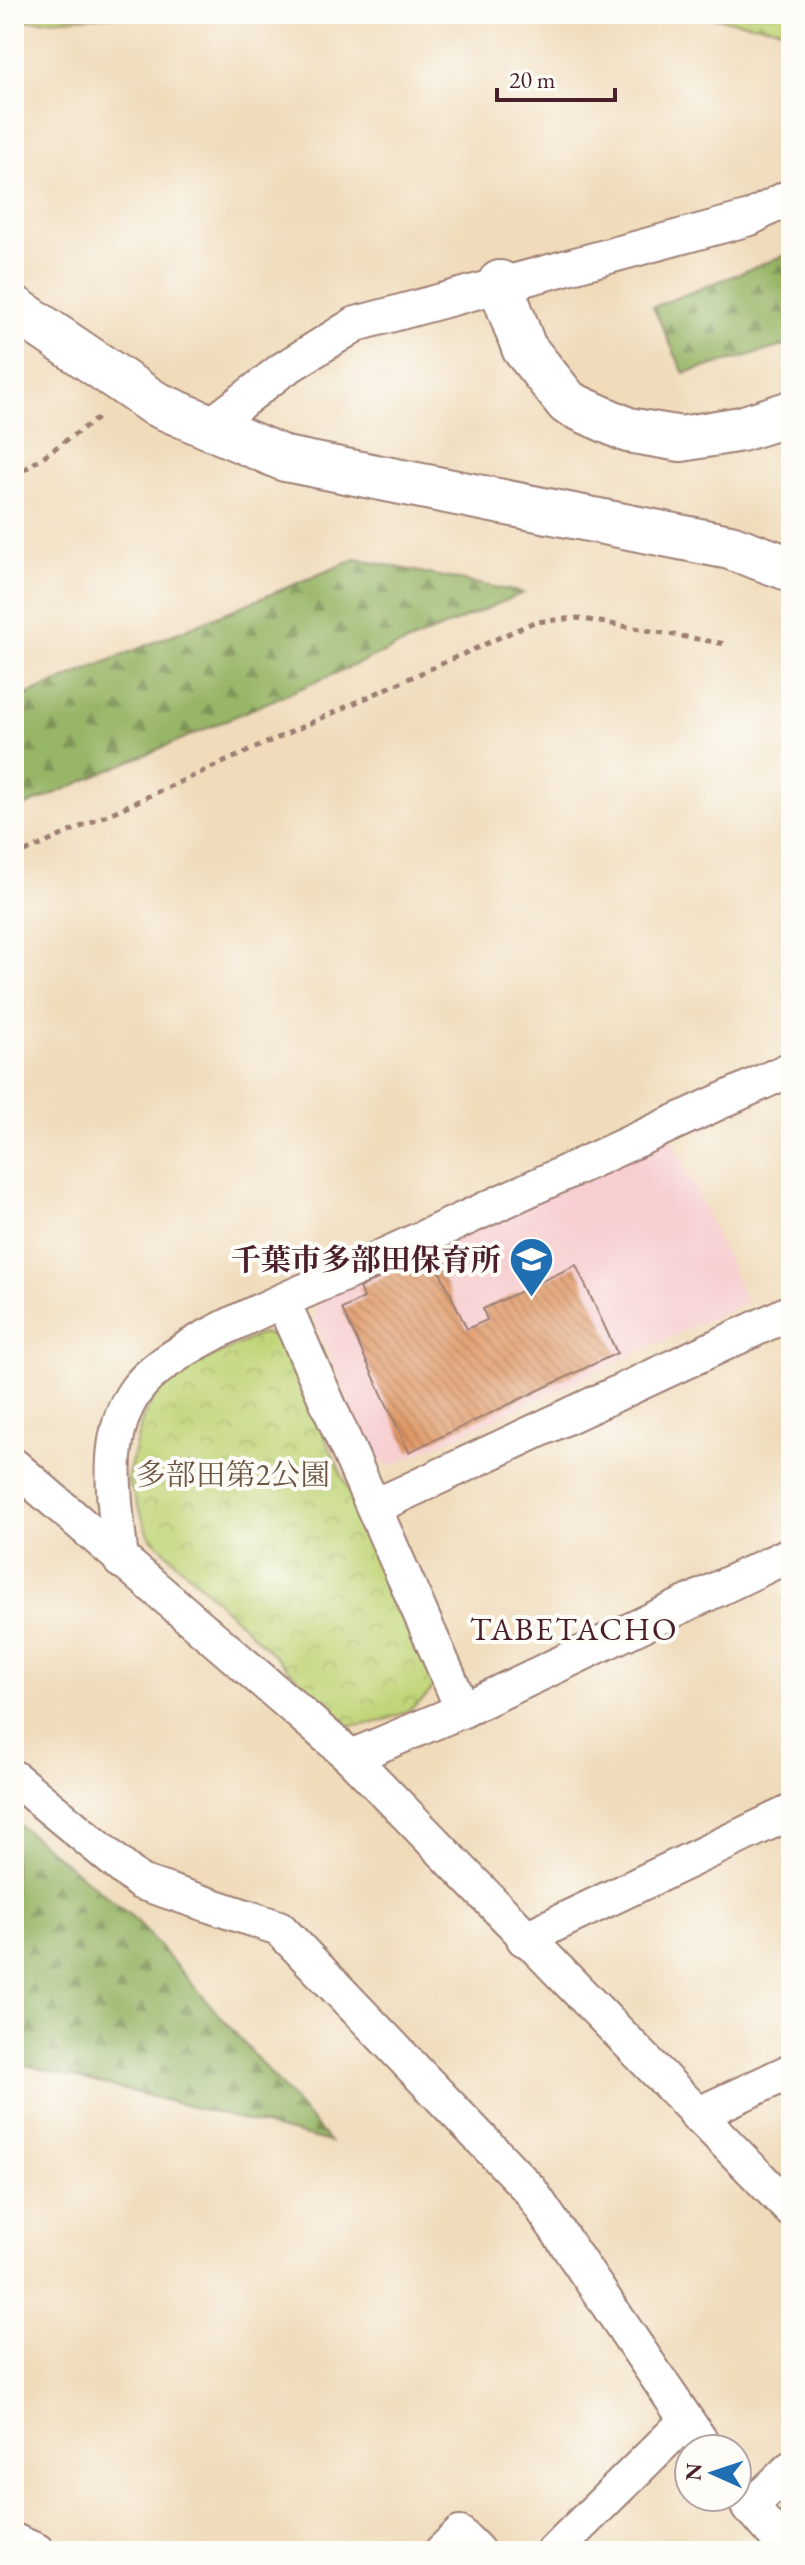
<svg xmlns="http://www.w3.org/2000/svg" width="805" height="2565" viewBox="0 0 805 2565" font-family="'EB Garamond','Noto Serif JP',serif">
  <style>
    .built { fill: #f7cfd1 }
    .forest { fill: url(#forest-firs); stroke: #716a4a; stroke-width: 2 }
    .cemetery { fill: url(#cemetery-stones); stroke: #867a52; stroke-width: 2 }
    .park { fill: url(#park-crowns); stroke: #867a52; stroke-width: 2 }
    .building { fill: url(#building-back-hatch) }
    .lines { fill: none; stroke-linecap: round; stroke-linejoin: round }
    .street-casing { stroke: #9d7e73; stroke-width: 38 }
    .secondary-casing { stroke: #9d7e73; stroke-width: 48 }
    .path { stroke: #9d7e73; stroke-width: 5; stroke-dasharray: 6 6; stroke-linecap: butt }
    .street { stroke: #fff; stroke-width: 34 }
    .secondary { stroke: #fff; stroke-width: 44 }
    .labels { text-anchor: middle; stroke-width: 8; stroke-linejoin: round; paint-order: stroke }
    .poi-label { font-size: 30px; font-weight: bold; fill: #4a1f2b; stroke: #fdfcf7; text-anchor: end }
    .park-label { font-size: 30px; fill: #6e5642; stroke: #fdfcf7 }
    .neighbourhood-label { font-size: 32px; letter-spacing: 2px; fill: #4a1f2b; stroke: #fdfcf7 }
  </style>
  <defs>
    <pattern id="forest-firs" width="22" height="20" patternUnits="userSpaceOnUse" patternTransform="scale(2)"><rect width="22" height="20" fill="#98b668"/><path d="M5 1l3.5 6h-7zM16 11l3.5 6h-7z" fill="#7e9356"/></pattern>
    <pattern id="cemetery-stones" width="16" height="16" patternUnits="userSpaceOnUse" patternTransform="scale(2)"><rect width="16" height="16" fill="#c1d578"/><path d="M2 7V4a2 2 0 0 1 4 0v3zM10 15v-3a2 2 0 0 1 4 0v3z" fill="#a7b668"/></pattern>
    <pattern id="park-crowns" width="20" height="18" patternUnits="userSpaceOnUse" patternTransform="scale(2)"><rect width="20" height="18" fill="#c1d578"/><path d="M2 6a3 3 0 1 1 6 0M12 15a3 3 0 1 1 6 0" fill="none" stroke="#a7b668"/></pattern>
    <pattern id="building-back-hatch" width="6" height="6" patternUnits="userSpaceOnUse" patternTransform="scale(2)"><rect width="6" height="6" fill="#df9765"/><path d="M-1 5l2 2M0 0l6 6M5-1l2 2" fill="none" stroke="#b77b53"/></pattern>
  </defs>
  <rect width="100%" height="100%" fill="#fdfcf7"/>
  <filter id="ink" filterUnits="userSpaceOnUse"><feTurbulence type="fractalNoise" baseFrequency=".0125" numOctaves="2"/><feDisplacementMap in="SourceGraphic" scale="16" xChannelSelector="R" yChannelSelector="G"/><feConvolveMatrix kernelMatrix="1 2 1 2 8 2 1 2 1" color-interpolation-filters="sRGB"/></filter>
  <filter id="wash" filterUnits="userSpaceOnUse"><feTurbulence type="fractalNoise" baseFrequency=".006" numOctaves="4" result="noise"/><feDisplacementMap in="SourceGraphic" scale="32" xChannelSelector="R" yChannelSelector="G"/><feGaussianBlur stdDeviation="1.8" result="paint"/><feColorMatrix in="noise" values="0 0 0 0 0 0 0 0 0 0 0 0 0 0 0 0 0 1.4 0 .05"/><feComposite in="paint" operator="in"/></filter>
  <g filter="url(#wash)">
    <rect width="100%" height="100%" fill="#f0dcbb"/>
    <polygon class="built" points="668,1130 747,1302 392,1466 373,1458 314,1319 319,1297"/>
    <g class="forest">
      <polygon points="791,253 791,344 684,373 653,307"/>
      <polygon points="356,559 523,593 14,811 14,700"/>
      <polygon points="14,1821 137,1921 330,2142 14,2062"/>
    </g>
    <g class="cemetery">
      <polygon points="27,14 141,14 28,21"/>
      <polygon points="690,14 791,14 791,30"/>
    </g>
    <path class="park" d="M262,1333L281,1338L435,1685C417,1713 381,1725 348,1726L150,1537L127,1479L143,1417L160,1390L186,1370Z"/>
    <g id="blocks">
      <polygon class="building" points="431,1253 467,1329 487,1320 483,1309 576,1265 617,1353 409,1452 342,1309 364,1298 359,1288"/>
    </g>
  </g>
  <g filter="url(#ink)">
    <use href="#blocks" fill-opacity="0" stroke="#9d7e73" stroke-width="2"/>
    <g class="lines">
      <defs>
        <g id="street">
          <polyline points="207,428 282,370 356,324 750,218 791,196"/>
          <polyline points="283,1302 463,1710"/>
          <polyline points="14,1466 351,1757 791,2210"/>
          <polyline points="374,1507 791,1312"/>
          <path d="M121,1561C116,1506 101,1439 136,1390C169,1343 305,1292 362,1266C505,1200 648,1134 791,1069"/>
          <polyline points="351,1757 463,1710 791,1554"/>
          <polyline points="14,1778 140,1882 279,1928 530,2190 706,2449"/>
          <polyline points="524,1939 791,1812"/>
          <polyline points="697,2115 791,2071"/>
          <polyline points="737,2491 789,2551"/>
          <polyline points="749,2508 791,2468"/>
          <polyline points="14,2541 37,2551"/>
          <polyline points="442,2551 460,2534 477,2551"/>
          <polyline points="554,2551 686,2421"/>
        </g>
        <g id="secondary">
          <polyline points="500,283 524,348 568,403 628,430 681,439 741,429 791,413"/>
          <polyline points="14,308 154,403 285,459 730,547 791,569"/>
        </g>
      </defs>
      <use href="#street" class="street-casing"/>
      <use href="#secondary" class="secondary-casing"/>
      <g class="path">
        <polyline points="14,477 101,416"/>
        <polyline points="14,857 534,622 577,618 726,644"/>
      </g>
      <use href="#street" class="street"/>
      <use href="#secondary" class="secondary"/>
    </g>
  </g>
  <defs>
    <symbol id="school-pin" viewBox="-11 -11 22 30"><path d="M0 17L-7.5 6A9.5 9.5 0 1 1 7.5 6Z" fill="#1f6fb2" stroke="#fdfcf7"/><path d="M0-5L7-2L0 1L-7-2ZM-4 1L0 2.5L4 1V4Q0 6-4 4Z" fill="#fff"/></symbol>
  </defs>
  <g fill-rule="evenodd">
    <use href="#school-pin" x="506" y="1234" width="51" height="69"/>
  </g>
  <g class="labels">
    <g class="poi-label">
      <text x="501" y="1270">千葉市多部田保育所</text>
    </g>
    <g class="park-label">
      <text x="233" y="1485">多部田第2公園</text>
    </g>
    <g class="neighbourhood-label">
      <text x="574" y="1640">TABETACHO</text>
    </g>
  </g>
  <rect width="805" height="2565" fill="none" stroke="#fdfcf7" stroke-width="48"/>
  <g transform="translate(713 2473) rotate(273)"><circle r="38" fill="#fdfcf7" stroke="#b5a4a5" stroke-width="2"/>
  <path d="M0-6L14 30L0 20L-14 30Z" fill="#1f6fb2"/>
  <text y="-12" font-size="22" font-weight="bold" text-anchor="middle" fill="#4a1f2b">N</text>
  </g>
  <path d="M497 88v12h118v-12" fill="none" stroke="#4a1f2b" stroke-width="4"/>
  <text x="509" y="88" font-size="24" fill="#4a1f2b" stroke="#fdfcf7" stroke-width="6" paint-order="stroke">20 m</text>
</svg>
